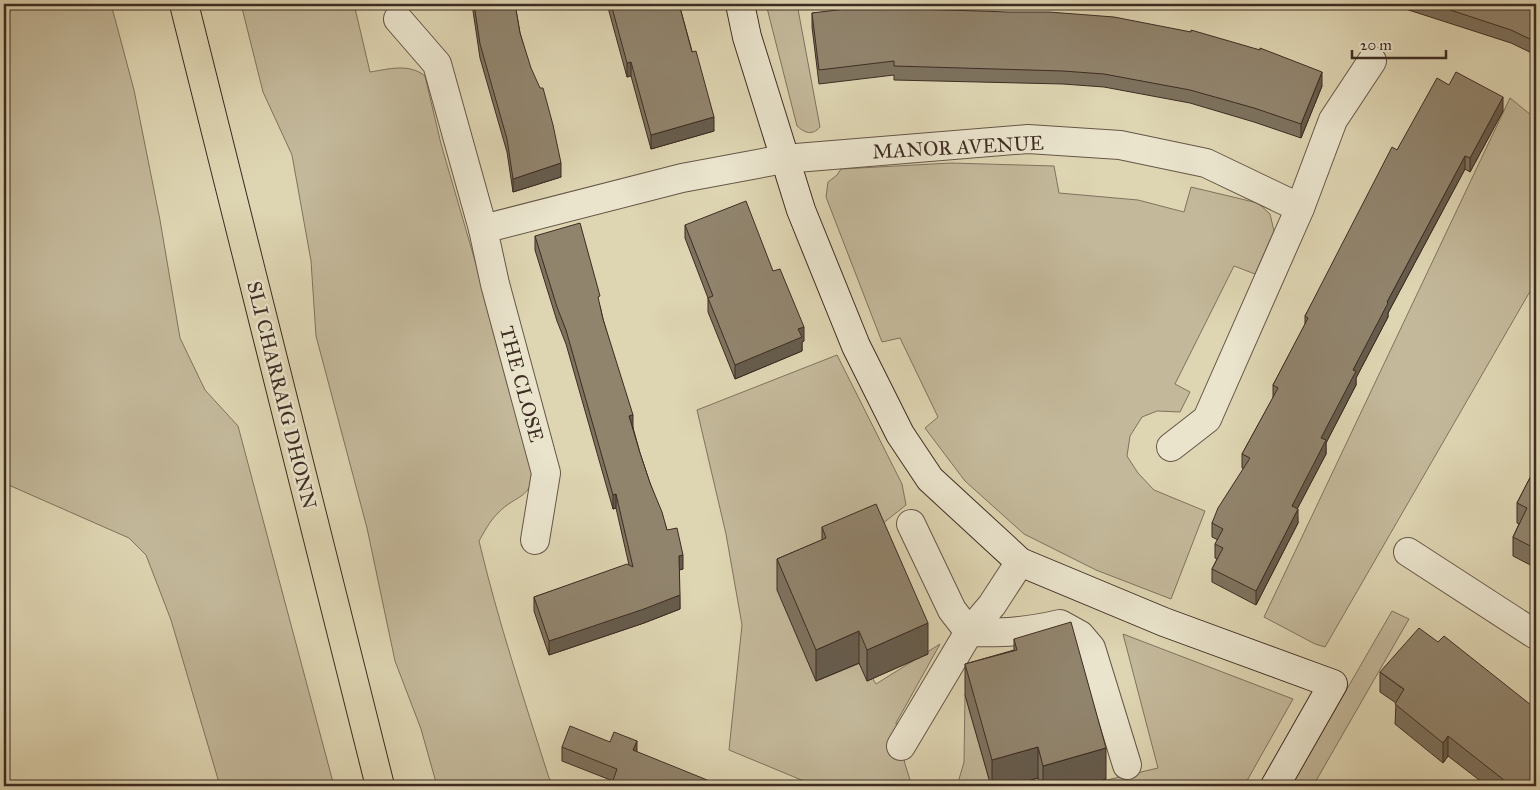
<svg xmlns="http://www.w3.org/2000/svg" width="1540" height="790" viewBox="0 0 1540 790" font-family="'IM FELL Great Primer',serif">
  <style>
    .green { fill: #c3b89a; stroke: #80725e }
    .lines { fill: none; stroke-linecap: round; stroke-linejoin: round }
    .street-casing { stroke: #665647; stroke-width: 30 }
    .secondary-casing { stroke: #3e2c23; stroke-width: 30 }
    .highway-casing { stroke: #3e2c23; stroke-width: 30 }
    .street { stroke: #eae4cd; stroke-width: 28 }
    .secondary { stroke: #eae4cd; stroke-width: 28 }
    .highway { stroke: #ded5b2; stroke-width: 28 }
    .wall { fill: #7d725e; stroke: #3e2c23 }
    .shaded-wall { fill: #665c4c; stroke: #3e2c23 }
    .building { fill: #91846d; stroke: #3e2c23 }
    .labels { text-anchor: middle; stroke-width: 5; stroke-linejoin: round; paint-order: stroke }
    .street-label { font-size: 20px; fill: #3e2c23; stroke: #eae4cd }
  </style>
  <rect width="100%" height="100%" fill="#ded5b2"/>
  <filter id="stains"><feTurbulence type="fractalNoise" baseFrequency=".004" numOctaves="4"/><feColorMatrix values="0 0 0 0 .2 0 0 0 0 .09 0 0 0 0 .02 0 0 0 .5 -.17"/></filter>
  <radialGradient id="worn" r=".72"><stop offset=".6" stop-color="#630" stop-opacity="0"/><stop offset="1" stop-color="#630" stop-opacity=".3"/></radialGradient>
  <g class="green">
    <polygon points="4,4 111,4 134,90 160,220 180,338 205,390 238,426 334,786 220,786 171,620 146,555 129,538 4,483"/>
    <path d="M241,4H354L370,72C389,69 409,63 425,76L441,144L535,467C530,502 518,492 497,514C490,521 484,532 479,541C498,621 524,699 549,778L554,786H437L421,729L395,661L367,528L316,336L311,261L292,155L263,92Z"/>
    <path d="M766,4H797L820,127C812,136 805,133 797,126Z"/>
    <polygon points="1510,98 1536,119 1536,281 1325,647 1315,644 1264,617"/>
    <polygon points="951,163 1054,166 1059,193 1138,200 1184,212 1191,187 1258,203 1270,214 1274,231 1255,274 1234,266 1175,384 1190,392 1180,412 1157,411 1142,417 1130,436 1127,456 1138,473 1154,490 1205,511 1171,599 1096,570 1024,534 965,481 925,428 938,417 900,338 882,342 826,197 828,182 837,175 841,169"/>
    <polygon points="837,355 902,484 906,505 785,601 819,680 863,662 876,684 940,644 896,723 905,764 912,786 816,786 729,750 742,625 726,534 697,410"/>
    <polygon points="1392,611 1409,619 1313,786 1291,786"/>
    <polygon points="1123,634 1293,699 1244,786 1081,786 1158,768"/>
    <polygon points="965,695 991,786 957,786 964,762"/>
  </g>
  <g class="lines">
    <defs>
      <g id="street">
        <polyline points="398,19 437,64 483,229 495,284 546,473 535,540"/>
        <polyline points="483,229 682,178 784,159 1028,139 1120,145 1206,163 1300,208"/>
        <polyline points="1171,447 1207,419 1300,208 1333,120 1372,61"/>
        <path d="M911,524L952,610L969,632C1004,633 1026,632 1060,624L1080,635L1091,648L1127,765"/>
        <polyline points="1408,552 1536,635"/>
        <polyline points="901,746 969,632 992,605 1020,562"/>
      </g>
      <polyline id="secondary" points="740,4 747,37 801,210 856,346 900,434 930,479 1020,562 1164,622 1333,684 1275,786"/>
      <polyline id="highway" points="184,4 380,786"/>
    </defs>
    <use href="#street" class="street-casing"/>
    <use href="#secondary" class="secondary-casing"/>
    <use href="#highway" class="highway-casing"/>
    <use href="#street" class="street"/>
    <use href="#secondary" class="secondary"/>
    <use href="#highway" class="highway"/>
  </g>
  <g class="wall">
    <polygon points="472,4 515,4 520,33 561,177 513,192 507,152 480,58"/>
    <polygon points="607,4 679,4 714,131 651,149 631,76 627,77"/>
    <polygon points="1390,4 1536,4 1536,55 1511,43"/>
    <polygon points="887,8 1322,86 1301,138 1254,122 1190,103 1104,87 1063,84 894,80 894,75 819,84 812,27 812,13"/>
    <polygon points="1449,85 1503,111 1470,172 1465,169 1388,313 1388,317 1356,378 1356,385 1326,443 1326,454 1297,509 1298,523 1256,605 1212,582 1212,569 1217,559 1215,558 1215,544 1218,540 1212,537 1212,523 1244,469 1242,468 1242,454 1273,398 1273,385 1305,325 1305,316 1397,150"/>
    <polygon points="685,225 773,271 804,341 802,342 802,351 735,379 708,312 708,298 685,238"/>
    <polygon points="535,236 600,306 603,319 640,453 650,483 667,530 683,569 679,570 680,609 644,623 549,655 534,611 534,597 629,565 616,508 613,509 566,344 557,321 535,250"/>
    <polygon points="1536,466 1536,568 1513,556 1513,537 1519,524 1517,523 1517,503"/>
    <polygon points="822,527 928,654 867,681 859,663 816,681 777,590 777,559 822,540"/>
    <polygon points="1014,639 1106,779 1081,786 1040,786 1038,778 1009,786 991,786 965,695 965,664 1014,650"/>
    <polygon points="1380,672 1536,786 1487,786 1448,756 1443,763 1395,724 1396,703 1380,692"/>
    <polygon points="637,741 613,781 562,761 562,747 610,742"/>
  </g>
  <g class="shaded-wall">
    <polygon points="631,62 631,76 627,77 627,63"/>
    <polygon points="1322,72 1322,86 1301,138 1301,124"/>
    <polygon points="1503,97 1503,111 1470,172 1470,158"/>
    <polygon points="714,117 714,131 651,149 651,135"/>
    <polygon points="1465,156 1465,169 1388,313 1388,317 1356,378 1356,385 1326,443 1326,454 1292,519 1292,506 1321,438 1353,370 1387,302"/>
    <polygon points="561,163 561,177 513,192 513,179"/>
    <polygon points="804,327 804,341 802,342 802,351 735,379 735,365 798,329"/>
    <polygon points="633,415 633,429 629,416"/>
    <polygon points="616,494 616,508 613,509 613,495"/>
    <polygon points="1298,509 1298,523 1256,605 1256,591"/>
    <polygon points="683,555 683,569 679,570 679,556"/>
    <polygon points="680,595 680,609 644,623 549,655 549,641"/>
    <polygon points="928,623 928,654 867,681 867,650"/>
    <polygon points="859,631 859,663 816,681 816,650"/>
    <polygon points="1448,736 1448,756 1443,763 1443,743"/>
    <polygon points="637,741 637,755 633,750"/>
    <polygon points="1038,747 1038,778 1009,786 992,786 992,760"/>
    <polygon points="1106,748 1106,779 1081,786 1043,786 1043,766"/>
  </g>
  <g class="building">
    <polygon points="474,4 515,4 520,33 531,68 540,88 543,88 553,125 561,163 513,179 507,139 480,44"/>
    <polygon points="611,4 679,4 692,52 696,51 714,117 651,135 631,62 627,63"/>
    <polygon points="886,4 887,8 1008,12 1049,12 1114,17 1191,32 1191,30 1260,50 1260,48 1322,72 1301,124 1254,108 1190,90 1104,74 1063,71 894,66 894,61 819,70 812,13"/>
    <polygon points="1432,4 1536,4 1536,42 1511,30"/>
    <polygon points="1456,72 1503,97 1470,158 1465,156 1387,302 1388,303 1353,370 1356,371 1321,438 1326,440 1292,506 1298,509 1256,591 1212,569 1223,548 1215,544 1223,529 1212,523 1218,508 1250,458 1242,454 1278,388 1273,385 1308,318 1305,316 1392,147 1397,150 1437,78 1449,85"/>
    <polygon points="746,201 773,271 780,269 804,327 798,329 802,337 735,365 708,298 713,296 685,225"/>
    <polygon points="580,223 600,296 598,297 603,319 633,415 629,416 640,453 650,483 662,512 667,530 677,528 683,555 679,556 680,595 644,609 549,641 534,597 627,564 633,567 616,494 613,495 566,330 557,307 535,236"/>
    <polygon points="1536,466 1536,549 1513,537 1527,508 1517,503"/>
    <polygon points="876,504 928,623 867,650 859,631 816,650 777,559 826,538 822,527"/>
    <polygon points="1071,622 1106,748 1043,766 1038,747 992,760 965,664 1017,650 1014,639"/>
    <polygon points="1419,628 1438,642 1444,636 1536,709 1536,786 1518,786 1512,781 1509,784 1448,736 1443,743 1395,704 1404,689 1380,672"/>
    <polygon points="570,726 610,742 614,732 637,741 633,750 722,786 611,786 617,769 562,747"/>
  </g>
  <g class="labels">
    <g class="street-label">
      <text transform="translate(958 147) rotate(-3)" y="7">MANOR AVENUE</text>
      <text transform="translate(522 384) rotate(75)" y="7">THE CLOSE</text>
      <text transform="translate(282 395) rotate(76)" y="7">SLI CHARRAIG DHONN</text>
    </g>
  </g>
  <rect width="1540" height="790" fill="none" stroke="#ded5b2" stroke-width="20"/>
  <rect x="5" y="5" width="1530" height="780" fill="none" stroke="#3e2c23" stroke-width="2.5"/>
  <rect x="10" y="10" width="1520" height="770" fill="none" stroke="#3e2c23"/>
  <path d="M1352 50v8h94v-8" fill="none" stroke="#3e2c23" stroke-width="2.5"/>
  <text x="1360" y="50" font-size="15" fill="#3e2c23" stroke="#eae4cd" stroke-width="4" paint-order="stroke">20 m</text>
  <rect width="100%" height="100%" filter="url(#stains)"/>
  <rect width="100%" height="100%" fill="url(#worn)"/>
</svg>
